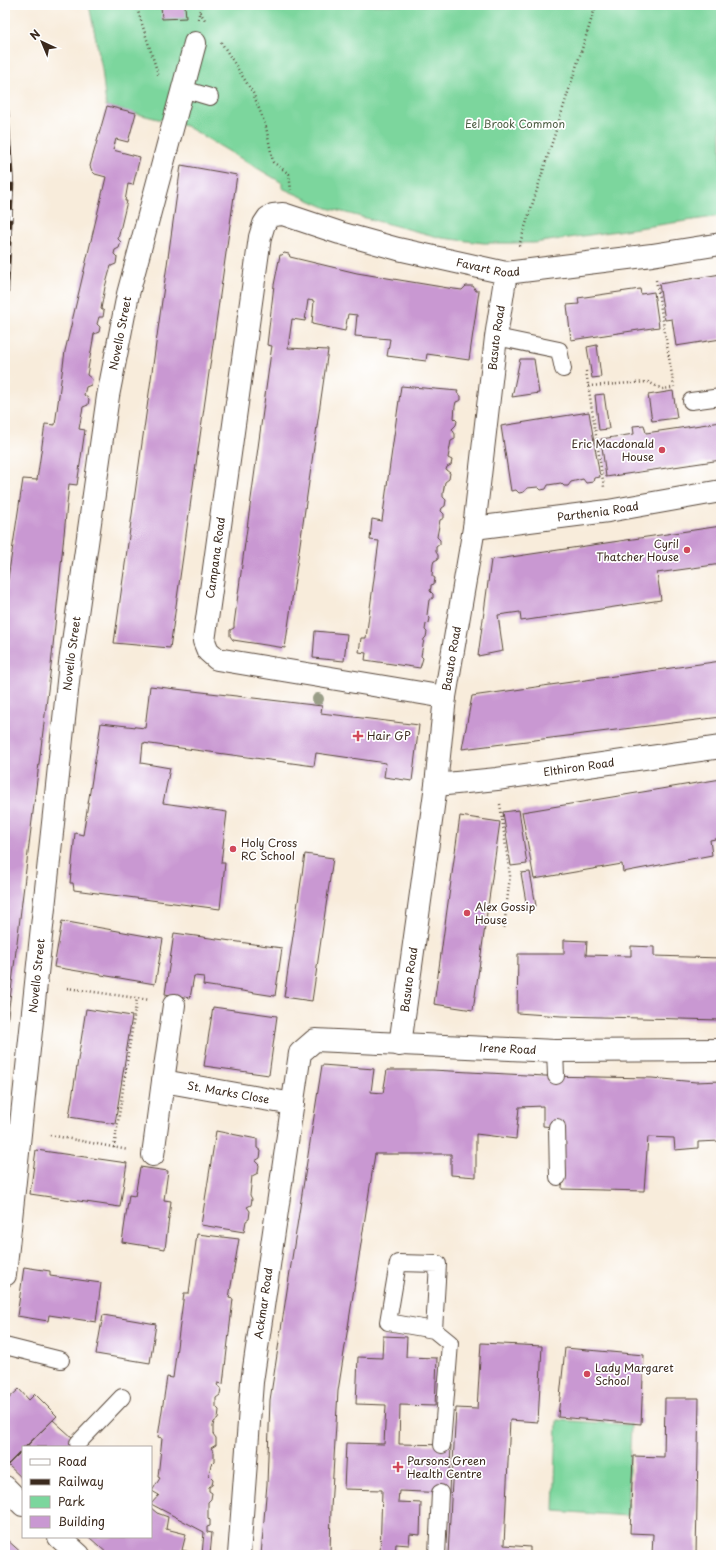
<svg xmlns="http://www.w3.org/2000/svg" width="726" height="1560" viewBox="0 0 726 1560" font-family="'Playpen Sans',sans-serif">
  <style>
    .green { fill: #7bd69d; stroke: #5b805e }
    .building { fill: #c998d2 }
    .lines { fill: none; stroke-linecap: round; stroke-linejoin: round }
    .lane-casing { stroke: #57473a; stroke-width: 18 }
    .street-casing { stroke: #57473a; stroke-width: 24 }
    .secondary-casing { stroke: #57473a; stroke-width: 24 }
    .path { stroke: #57473a; stroke-width: 2.5; stroke-dasharray: 1 3; stroke-linecap: butt }
    .lane { stroke: #fff; stroke-width: 16 }
    .street { stroke: #fff; stroke-width: 22 }
    .secondary { stroke: #fff; stroke-width: 22 }
    .rail-casing { stroke: #3b2a1e; stroke-width: 4.5 }
    .rail { stroke: #fff; stroke-width: 3; stroke-dasharray: 9; stroke-linecap: butt }
    .tree { fill: #9a9e88 }
    .poi-dot { fill: #d1495b; stroke: #fff; stroke-width: 1.5 }
    .labels { text-anchor: middle; stroke-width: 3.5; stroke-linejoin: round; paint-order: stroke }
    .park-label { font-size: 11px; fill: #4e5e44; stroke: #fff }
    .street-label { font-size: 11px; fill: #3b2a1e; stroke: #fff }
    .poi-label { font-size: 11px; fill: #3b2a1e; stroke: #fff; text-anchor: start }
  </style>
  <rect width="100%" height="100%" fill="#fff"/>
  <filter id="ink" filterUnits="userSpaceOnUse"><feTurbulence type="fractalNoise" baseFrequency=".025" numOctaves="2"/><feDisplacementMap in="SourceGraphic" scale="8" xChannelSelector="R" yChannelSelector="G"/><feConvolveMatrix kernelMatrix="1 2 1 2 8 2 1 2 1" color-interpolation-filters="sRGB"/></filter>
  <filter id="wash" filterUnits="userSpaceOnUse"><feTurbulence type="fractalNoise" baseFrequency=".012" numOctaves="4" result="noise"/><feDisplacementMap in="SourceGraphic" scale="16" xChannelSelector="R" yChannelSelector="G"/><feGaussianBlur stdDeviation="0.9" result="paint"/><feColorMatrix in="noise" values="0 0 0 0 0 0 0 0 0 0 0 0 0 0 0 0 0 1.4 0 .05"/><feComposite in="paint" operator="in"/></filter>
  <g filter="url(#wash)">
    <rect width="100%" height="100%" fill="#f8ecdb"/>
    <g class="green">
      <polygon points="89,5 721,5 721,216 534,243 484,243 442,238 327,208 282,188 282,183 279,181 186,126 106,106 102,69"/>
      <polygon points="557,1420 631,1425 627,1516 554,1511"/>
    </g>
    <g id="blocks">
      <g class="building">
        <polygon points="161,5 185,5 186,18 162,19"/>
        <polygon points="107,106 136,113 128,142 116,139 113,150 140,157 133,185 128,184 125,201 127,201 118,239 121,242 119,248 115,250 114,254 117,257 116,264 111,266 105,287 101,309 104,311 103,317 99,317 97,324 100,327 99,332 94,334 87,375 92,379 91,385 86,387 84,395 89,399 88,405 83,407 79,429 85,430 77,485 69,484 51,666 5,1040 5,598 23,479 37,480 45,424 55,425 65,351 106,177 95,174 92,171 90,166"/>
        <polygon points="181,165 237,175 170,648 114,643"/>
        <polygon points="284,253 289,254 290,257 357,273 454,289 462,290 466,286 473,286 476,291 479,291 469,360 427,354 426,361 387,356 390,339 355,336 357,315 348,314 345,331 312,324 314,301 308,300 305,321 292,319 288,348 328,350 285,648 233,640 230,636 230,630 234,628 234,624 271,352 272,346 267,345 274,285 280,255 282,255"/>
        <polygon points="721,274 721,339 676,346 672,319 665,320 659,284"/>
        <polygon points="640,289 641,294 654,292 659,327 571,340 567,305 579,304 578,298"/>
        <polygon points="597,345 601,377 592,378 587,347"/>
        <polygon points="520,359 534,359 539,393 512,397"/>
        <polygon points="401,386 458,391 457,393 461,396 461,400 456,402 455,406 454,418 457,421 456,425 452,429 455,434 455,439 451,441 448,458 452,460 451,465 447,467 446,470 450,473 449,479 445,482 443,493 443,497 446,500 445,506 442,508 441,511 444,514 444,518 440,520 437,537 440,540 440,544 436,547 436,552 438,555 438,559 434,561 433,564 432,576 435,578 434,584 431,585 431,587 430,591 433,594 433,598 429,600 427,615 430,618 429,623 426,624 425,630 427,632 426,637 424,639 421,656 423,658 420,668 365,660 366,653 359,652 361,638 366,638 379,541 370,540 372,519 382,521"/>
        <polygon points="673,391 677,418 652,421 648,395"/>
        <polygon points="604,394 609,429 599,430 595,395"/>
        <polygon points="589,412 600,477 594,478 593,482 586,483 583,479 571,482 568,486 564,486 561,483 548,485 546,489 541,490 538,487 527,488 524,492 519,493 516,490 511,491 501,426"/>
        <polygon points="721,422 721,460 606,477 601,439 634,434 633,426 644,425 646,433"/>
        <polygon points="721,526 721,564 657,573 661,600 521,621 520,612 498,615 503,651 478,656 491,560"/>
        <polygon points="315,631 347,634 344,661 313,658"/>
        <polygon points="721,661 721,717 462,749 472,696"/>
        <polygon points="150,686 322,706 321,713 419,725 412,781 384,777 386,763 316,753 314,766 143,743 141,763 170,768 163,803 227,812 221,863 225,863 220,909 74,890 73,883 70,883 75,833 83,835 101,723 145,728"/>
        <polygon points="721,779 721,838 710,840 712,855 623,872 622,864 534,879 522,812"/>
        <polygon points="519,810 527,864 511,866 503,812"/>
        <polygon points="460,816 500,822 473,1010 434,1004"/>
        <polygon points="305,854 333,858 312,1001 284,997"/>
        <polygon points="530,872 536,906 527,908 521,873"/>
        <polygon points="62,921 163,939 155,984 54,967"/>
        <polygon points="174,933 282,948 275,996 203,985 204,977 194,976 190,998 165,994"/>
        <polygon points="564,940 587,941 586,955 631,956 631,946 654,947 654,956 721,958 721,1020 561,1016 517,1013 518,954 564,954"/>
        <polygon points="213,1007 277,1016 269,1075 204,1066"/>
        <polygon points="86,1009 132,1016 115,1124 69,1117"/>
        <polygon points="322,1065 374,1069 371,1092 383,1093 387,1070 432,1070 545,1076 652,1078 696,1082 721,1081 721,1141 698,1142 698,1148 675,1150 674,1138 648,1137 644,1191 562,1189 564,1128 543,1126 543,1106 519,1107 516,1139 476,1134 476,1177 451,1175 451,1154 375,1154 338,1391 331,1508 330,1555 261,1555 267,1484 270,1400"/>
        <polygon points="216,1131 257,1139 257,1148 261,1151 260,1158 255,1161 259,1165 258,1173 252,1176 250,1195 252,1199 251,1205 247,1207 250,1211 249,1219 246,1221 244,1232 201,1225"/>
        <polygon points="36,1150 127,1163 120,1207 30,1194"/>
        <polygon points="140,1167 168,1171 164,1200 171,1201 165,1249 122,1242 129,1195 135,1196"/>
        <polygon points="197,1234 239,1239 229,1298 233,1299 223,1384 218,1383 217,1385 221,1388 220,1395 216,1398 216,1407 219,1410 218,1419 214,1422 213,1426 213,1434 216,1438 216,1445 211,1448 214,1452 214,1461 211,1464 209,1475 213,1479 212,1485 209,1487 209,1491 212,1493 211,1499 208,1502 208,1518 210,1520 210,1526 207,1527 207,1532 212,1533 210,1555 202,1555 204,1532 151,1504 159,1495 152,1491 160,1478 158,1477 162,1438 158,1437 167,1377 173,1378 184,1293 189,1293"/>
        <polygon points="24,1267 50,1271 50,1276 101,1283 96,1322 49,1315 48,1321 17,1316"/>
        <polygon points="103,1315 156,1324 150,1363 96,1354"/>
        <polygon points="383,1336 407,1337 406,1357 437,1358 435,1406 400,1405 399,1444 451,1445 449,1493 399,1491 398,1502 421,1503 420,1535 410,1534 409,1545 396,1544 395,1555 380,1555 382,1490 344,1489 346,1443 384,1444 386,1405 356,1404 358,1357 382,1358"/>
        <polygon points="481,1343 542,1346 538,1422 510,1420 504,1545 530,1547 530,1555 448,1555 456,1408 477,1409"/>
        <polygon points="565,1348 644,1355 641,1424 558,1417"/>
        <polygon points="19,1389 29,1400 35,1394 57,1416 25,1447 23,1447 23,1449 7,1465 5,1463 5,1402"/>
        <polygon points="665,1398 699,1398 696,1555 652,1555 653,1534 630,1533 633,1456 664,1457"/>
        <polygon points="53,1420 83,1447 26,1447"/>
        <polygon points="23,1450 23,1479 8,1465"/>
        <polygon points="151,1508 157,1513 168,1517 166,1529 186,1534 182,1550 194,1553 194,1555 109,1555 89,1537 151,1537"/>
        <polygon points="5,1538 24,1555 5,1555"/>
        <polygon points="347,1553 369,1554 369,1555 347,1555"/>
      </g>
    </g>
  </g>
  <g filter="url(#ink)">
    <use href="#blocks" fill-opacity="0" stroke="#57473a" stroke-width="1"/>
    <g class="lines">
      <defs>
        <g id="lane">
          <polyline points="183,89 210,97"/>
          <polyline points="496,337 559,350 563,369"/>
          <polyline points="691,401 721,397"/>
          <polyline points="555,1051 556,1076"/>
          <polyline points="557,1127 558,1177"/>
          <polyline points="434,1330 438,1264 398,1263 388,1322 434,1330 450,1343 442,1445"/>
          <polyline points="5,1346 61,1360"/>
          <polyline points="78,1443 122,1397"/>
          <polyline points="437,1555 440,1493"/>
        </g>
        <g id="street">
          <path id="s1" d="M474,528L608,511L721,491"/>
          <path id="s2" d="M445,697L217,659L208,651L204,641L260,237L264,224L268,218L273,215L283,214L340,233L398,249L506,273L652,255L721,244"/>
          <path id="s3" d="M436,785L497,779L721,747"/>
          <path id="s4" d="M400,1045L436,785L445,697L474,528L496,337L506,273"/>
          <polyline points="163,1081 174,1005"/>
          <path id="s5" d="M153,1155L163,1081L293,1104"/>
          <path id="s6" d="M5,1275L70,663L108,396L128,294L195,43"/>
          <path id="s7" d="M239,1555L252,1382L300,1053L315,1040L555,1051L721,1050"/>
        </g>
        <g id="secondary">
          <polyline points="5,1487 23,1505"/>
          <polyline points="59,1537 79,1555"/>
        </g>
      </defs>
      <use href="#lane" class="lane-casing"/>
      <use href="#street" class="street-casing"/>
      <use href="#secondary" class="secondary-casing"/>
      <g class="path">
        <polyline points="136,5 159,77"/>
        <polyline points="200,12 205,20"/>
        <polyline points="198,19 201,5"/>
        <polyline points="221,42 253,93 266,127 273,162 289,174 291,190"/>
        <polyline points="519,246 596,5"/>
        <polyline points="656,280 674,387"/>
        <polyline points="586,371 604,487"/>
        <polyline points="588,386 648,382 662,389 672,388"/>
        <polyline points="500,804 510,876 504,928"/>
        <polyline points="67,988 150,1000"/>
        <polyline points="50,1135 128,1150"/>
        <polyline points="114,1148 137,997"/>
      </g>
      <use href="#lane" class="lane"/>
      <use href="#street" class="street"/>
      <use href="#secondary" class="secondary"/>
      <defs>
        <polyline id="rail" points="5,84 12,185 5,331"/>
      </defs>
      <use href="#rail" class="rail-casing"/>
      <use href="#rail" class="rail"/>
    </g>
    <circle class="tree" cx="318" cy="699" r="6"/>
  </g>
  <g class="poi-dot">
    <circle cx="662" cy="450" r="4"/>
    <circle cx="687" cy="550" r="4"/>
    <path d="M356 730h4v4h4v4h-4v4h-4v-4h-4v-4h4z"/>
    <circle cx="233" cy="849" r="4"/>
    <circle cx="467" cy="913" r="4"/>
    <circle cx="587" cy="1374" r="4"/>
    <path d="M396 1461h4v4h4v4h-4v4h-4v-4h-4v-4h4z"/>
  </g>
  <g class="labels">
    <g class="park-label">
      <text x="515" y="128">Eel Brook Common</text>
    </g>
    <g class="street-label">
      <text dy="4" stroke="none"><textPath href="#s2" startOffset="911">Favart Road</textPath></text>
      <text dy="4" stroke="none"><textPath href="#s6" startOffset="949">Novello Street</textPath></text>
      <text dy="4" stroke="none"><textPath href="#s4" startOffset="714">Basuto Road</textPath></text>
      <text dy="4" stroke="none"><textPath href="#s1" startOffset="125">Parthenia Road</textPath></text>
      <text dy="4" stroke="none"><textPath href="#s2" startOffset="338">Campana Road</textPath></text>
      <text dy="4" stroke="none"><textPath href="#s6" startOffset="625">Novello Street</textPath></text>
      <text dy="4" stroke="none"><textPath href="#s4" startOffset="390">Basuto Road</textPath></text>
      <text dy="4" stroke="none"><textPath href="#s3" startOffset="144">Elthiron Road</textPath></text>
      <text dy="4" stroke="none"><textPath href="#s6" startOffset="301">Novello Street</textPath></text>
      <text dy="4" stroke="none"><textPath href="#s4" startOffset="66">Basuto Road</textPath></text>
      <text dy="4" stroke="none"><textPath href="#s7" startOffset="719">Irene Road</textPath></text>
      <text dy="4" stroke="none"><textPath href="#s5" startOffset="141">St. Marks Close</textPath></text>
      <text dy="4" stroke="none"><textPath href="#s7" startOffset="253">Ackmar Road</textPath></text>
    </g>
    <g class="poi-label">
      <text x="654" y="448" text-anchor="end">Eric Macdonald<tspan x="654" dy="13">House</tspan></text>
      <text x="679" y="548" text-anchor="end">Cyril<tspan x="679" dy="13">Thatcher House</tspan></text>
      <text x="367" y="740">Hair GP</text>
      <text x="241" y="847">Holy Cross<tspan x="241" dy="13">RC School</tspan></text>
      <text x="475" y="911">Alex Gossip<tspan x="475" dy="13">House</tspan></text>
      <text x="595" y="1372">Lady Margaret<tspan x="595" dy="13">School</tspan></text>
      <text x="407" y="1465">Parsons Green<tspan x="407" dy="13">Health Centre</tspan></text>
    </g>
  </g>
  <rect width="726" height="1560" fill="none" stroke="#fff" stroke-width="20"/>
  <rect x="22" y="1446" width="130" height="92" fill="#ffffff" stroke="#b1aaa5"/>
  <rect x="30" y="1459" width="20" height="6" fill="#ffffff" stroke="#b1aaa5"/>
  <text x="58" y="1466" font-size="12" fill="#3b2a1e">Road</text>
  <rect x="30" y="1479" width="20" height="6" fill="#3b2a1e" stroke="#b1aaa5"/>
  <text x="58" y="1486" font-size="12" fill="#3b2a1e">Railway</text>
  <rect x="30" y="1496" width="20" height="12" fill="#7bd69d" stroke="#b1aaa5"/>
  <text x="58" y="1506" font-size="12" fill="#3b2a1e">Park</text>
  <rect x="30" y="1516" width="20" height="12" fill="#c998d2" stroke="#b1aaa5"/>
  <text x="58" y="1526" font-size="12" fill="#3b2a1e">Building</text>
  <g transform="translate(42 42) rotate(316)" stroke="#ffffff" stroke-width="3" paint-order="stroke">
  <path d="M0-3L7 15L0 10L-7 15Z" fill="#3b2a1e"/>
  <text y="-6" font-size="11" font-weight="bold" text-anchor="middle" fill="#3b2a1e">N</text>
  </g>
</svg>
